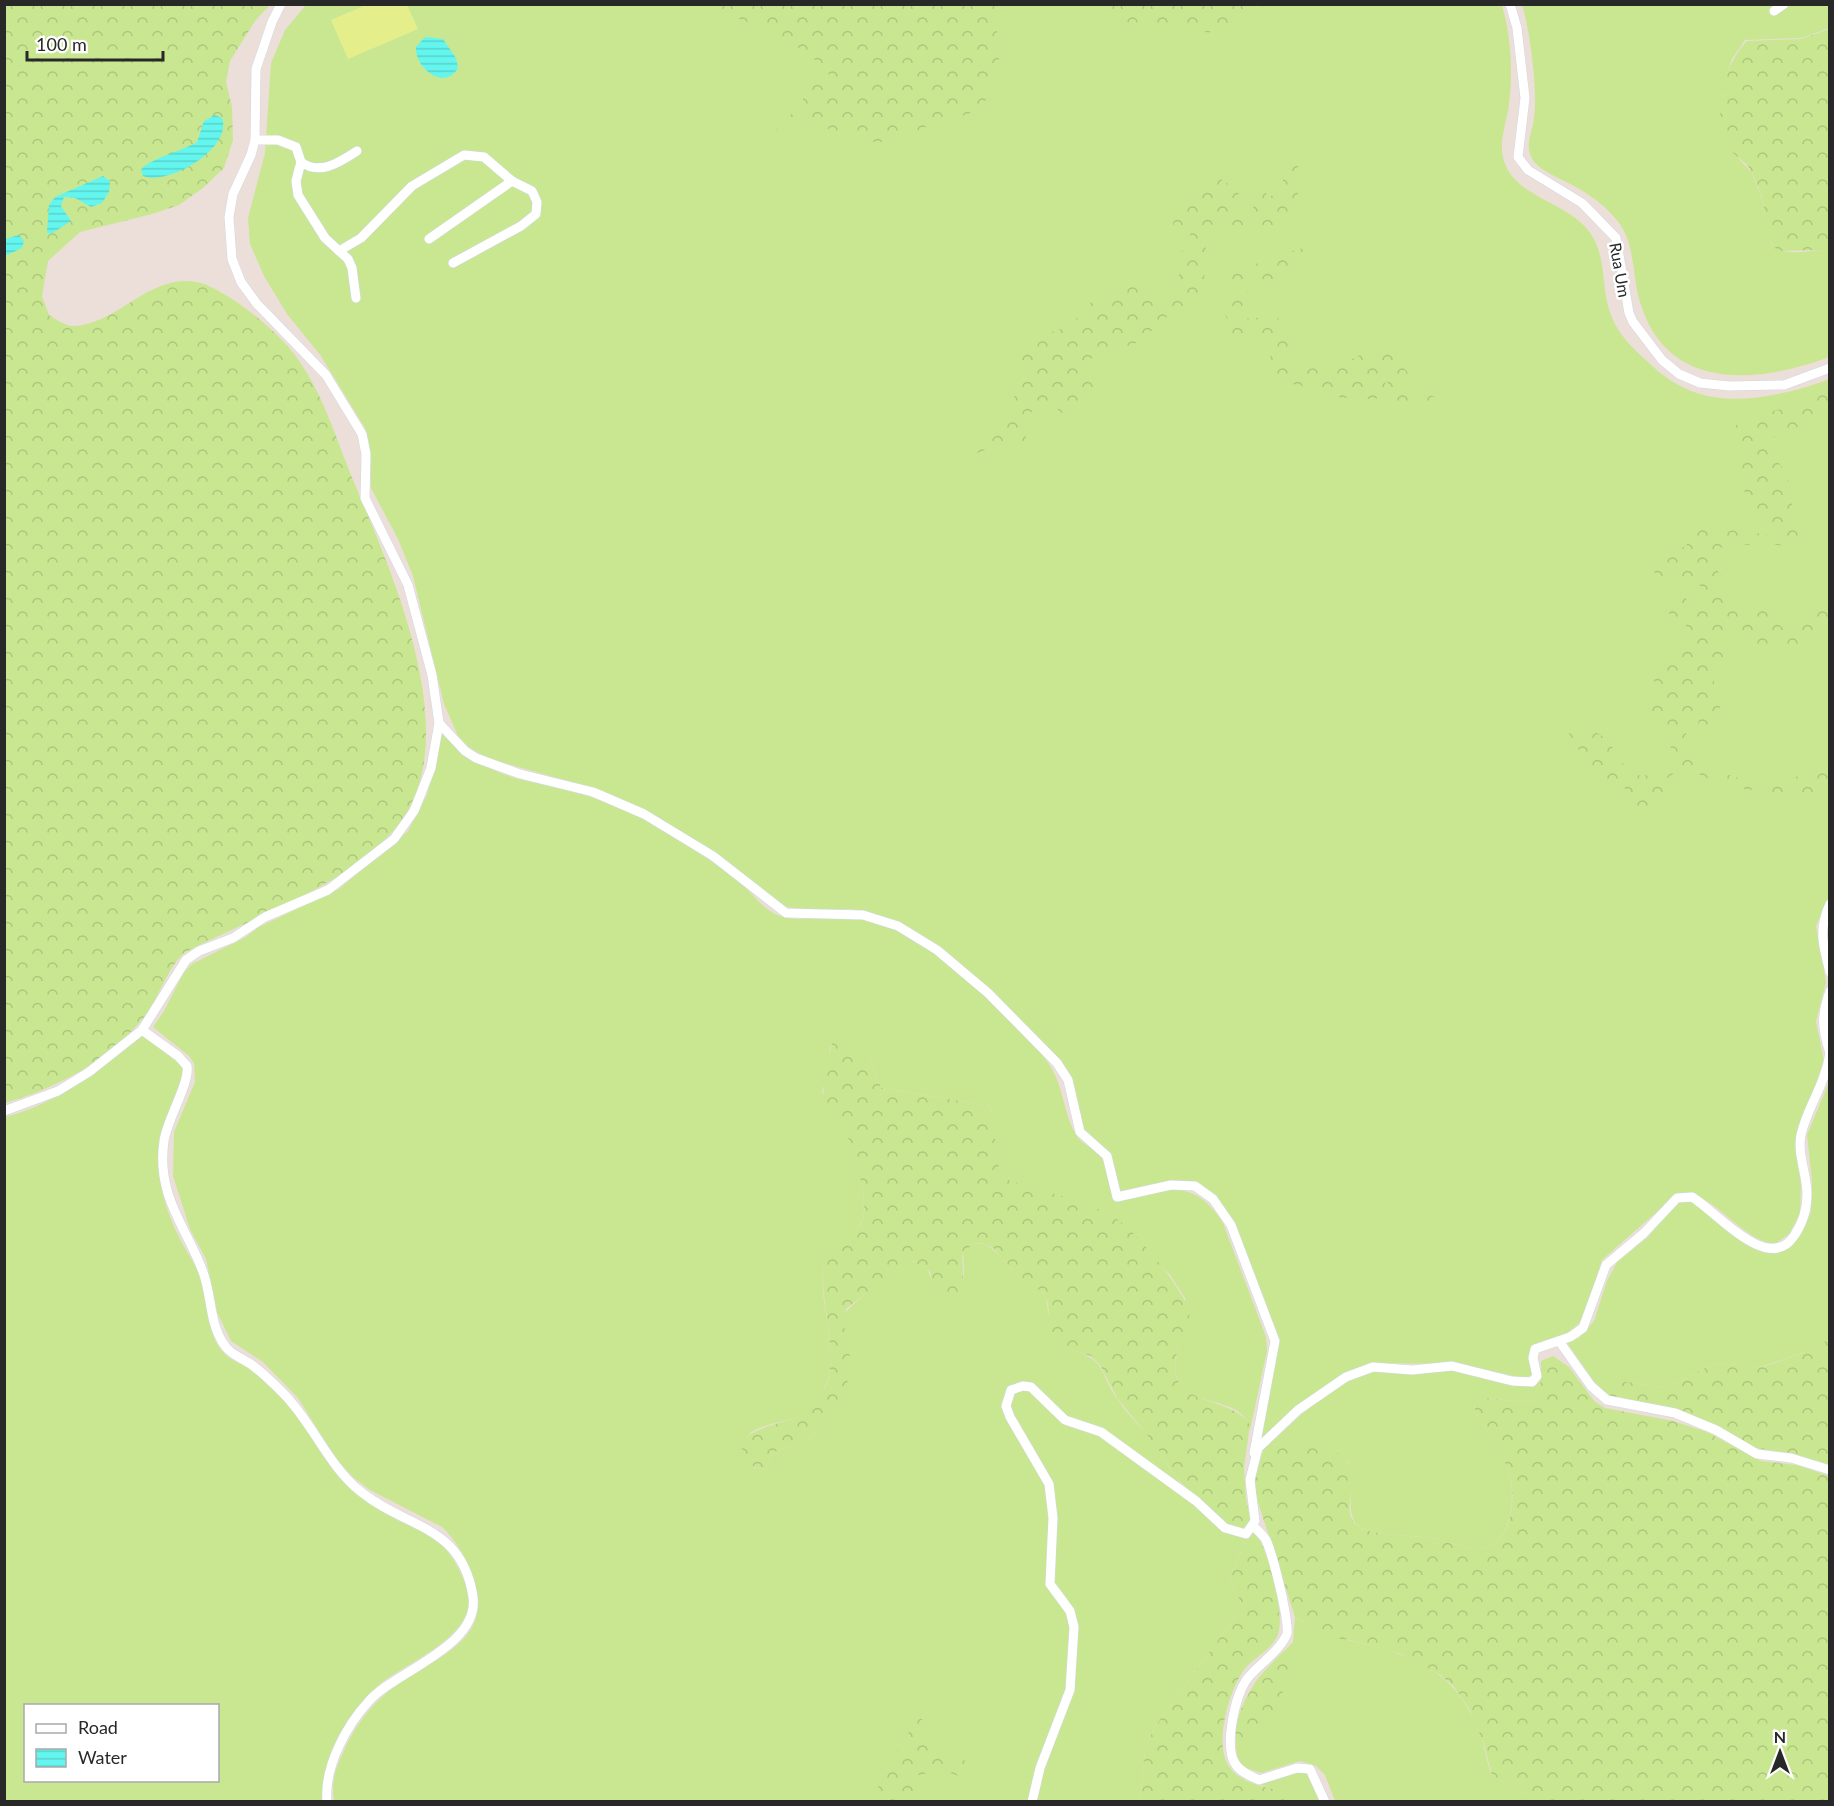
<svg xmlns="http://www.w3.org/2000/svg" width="1834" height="1806" viewBox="0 0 1834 1806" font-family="Lato,sans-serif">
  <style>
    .grass { fill: #c9e791; fill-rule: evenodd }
    .forest { fill: url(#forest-crowns) }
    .pitch { fill: #e4ef8c }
    .water { fill: url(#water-rules) }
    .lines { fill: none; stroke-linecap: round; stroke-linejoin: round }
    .minor-casing { stroke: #ced9e3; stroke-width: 10 }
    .minor { stroke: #fff; stroke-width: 9 }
    .labels { text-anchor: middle; stroke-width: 5; stroke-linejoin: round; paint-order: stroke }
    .street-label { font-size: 16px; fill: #282828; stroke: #fff }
  </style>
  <defs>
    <pattern id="forest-crowns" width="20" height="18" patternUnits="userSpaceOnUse" patternTransform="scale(1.5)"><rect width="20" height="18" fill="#c9e791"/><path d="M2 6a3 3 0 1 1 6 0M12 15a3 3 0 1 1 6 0" fill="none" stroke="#adc67d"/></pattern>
    <pattern id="water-rules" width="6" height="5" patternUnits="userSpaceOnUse" patternTransform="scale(1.5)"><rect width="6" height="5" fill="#64f6ee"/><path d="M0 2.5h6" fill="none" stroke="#57d3cc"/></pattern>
  </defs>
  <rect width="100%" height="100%" fill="#ecded9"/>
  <g class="grass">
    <path d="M306,5H1502C1511,37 1513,70 1509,104C1507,121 1499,140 1503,157C1511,196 1564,201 1587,229C1608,253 1600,287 1611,315C1618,334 1632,348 1647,361C1662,376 1680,388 1700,394C1737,406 1795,393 1829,379L1830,896L1816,926L1826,982L1816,1022L1824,1060L1796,1141L1801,1187L1800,1214L1789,1234L1775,1244C1738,1240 1711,1186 1677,1194L1602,1260L1585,1314L1579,1323L1569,1332L1530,1350L1529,1358L1533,1375L1524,1378L1514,1376L1461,1364L1374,1363L1327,1384L1293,1410L1258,1441L1278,1345L1276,1330C1262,1299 1232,1193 1198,1184C1185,1181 1137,1191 1120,1193L1112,1157L1082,1130L1069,1074L936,945L914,931L870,914L851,909L812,910L785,907L702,845L650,813L589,787L490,759L470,748L458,736L444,704L413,576L398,539L371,488V454L365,428L321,356L287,314L264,276L250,244L248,218L265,153L271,63L285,30Z"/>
    <path d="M1522,5H1780L1776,14L1789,5H1829V28L1802,38L1745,40L1732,59L1724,84L1721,113L1726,138L1730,149L1752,173L1762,199L1771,243C1783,259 1810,249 1829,250V357C1760,383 1669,393 1641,305C1631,277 1637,243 1616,219C1607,208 1593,197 1581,190C1567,181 1545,174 1534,162C1532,159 1529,152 1529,149C1528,138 1533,128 1534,118C1538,92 1530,30 1522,5Z"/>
    <path d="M442,734C498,789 536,776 602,801C651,819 696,849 738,881C750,890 761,907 775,914C798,925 823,914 847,915C860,915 877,922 890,926C928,939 1032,1034 1052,1069C1063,1088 1064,1113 1075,1133C1081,1145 1093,1147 1102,1157C1110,1166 1111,1188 1114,1200C1163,1192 1192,1174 1223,1223L1266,1337L1267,1351L1250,1430C1245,1395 1190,1409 1178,1380C1171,1365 1179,1349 1182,1335C1184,1323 1184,1310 1185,1298L1170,1275L1143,1247L1057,1197L999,1177L991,1106L881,1088L869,1055L830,1047L827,1076L822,1092C829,1104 835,1116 843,1127C854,1140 871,1210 861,1223C846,1244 826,1232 823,1270C819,1309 841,1350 825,1387C821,1398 811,1409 802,1415C787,1424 739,1423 745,1450C747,1458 749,1463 755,1469L766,1468L773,1453C785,1447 800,1443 811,1436C837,1420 851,1385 848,1356C847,1344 840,1326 844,1315C847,1307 898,1267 907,1262C927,1259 932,1277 934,1292L943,1297L964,1277L963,1251C987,1229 1001,1261 1017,1275C1025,1282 1037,1285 1043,1294C1048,1301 1047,1307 1049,1316C1052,1327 1061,1338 1066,1348C1109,1360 1097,1370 1118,1400C1129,1417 1145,1430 1157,1446C1163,1455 1166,1465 1173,1474C1188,1495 1231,1524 1255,1532L1244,1544L1229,1579L1241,1602L1237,1614L1154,1728L1145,1751L1140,1801H334C331,1783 335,1769 343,1753C353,1729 369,1707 389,1691C431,1657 499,1643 472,1574C465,1557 456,1540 442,1527L370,1490L353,1477L336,1459L298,1398L263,1362L231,1341L217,1312L206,1259L190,1229L173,1176L174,1132L195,1082L194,1063L189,1056L153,1027L164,1011L184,972L192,964L246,937L259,927L339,889L408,831L427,795Z"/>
    <path d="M143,1035L183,1067L184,1074C157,1134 148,1175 179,1237C186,1252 197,1265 202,1282C209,1305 206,1331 222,1351C230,1361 244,1364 253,1371C271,1385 288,1403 301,1421C320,1445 331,1474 356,1494C369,1504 384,1513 399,1521C411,1527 426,1531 436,1539C451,1551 467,1580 469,1599C471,1639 403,1664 379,1685C348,1711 319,1760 323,1801L5,1802V1117C59,1103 100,1070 143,1035ZM26,1706H218V1780H26Z"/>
    <polygon points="1829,1082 1829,1339 1811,1350 1761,1367 1715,1363 1667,1388 1621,1381 1608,1396 1600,1390 1567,1343 1579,1338 1594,1321 1607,1281 1617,1262 1648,1237 1679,1201 1689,1198 1738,1237 1786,1249 1800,1236 1811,1212 1812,1182 1807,1135"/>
    <path d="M1538,1367L1541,1370L1540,1397L1532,1403L1486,1398L1474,1404L1475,1411C1486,1431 1502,1451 1509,1472C1516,1495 1512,1547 1480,1549C1464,1550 1447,1540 1431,1538C1409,1535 1383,1536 1362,1529C1342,1518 1356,1483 1348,1461L1274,1444L1262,1451L1315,1402L1345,1382L1369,1371H1460L1527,1386Z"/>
    <path d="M1295,1617C1300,1622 1305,1622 1310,1626C1329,1640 1331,1635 1352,1641C1410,1654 1454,1669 1478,1728C1485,1744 1486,1761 1492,1776L1540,1801H1335L1325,1775L1316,1766L1300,1761L1261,1773L1243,1767C1234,1754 1236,1742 1239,1727C1247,1682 1263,1673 1293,1642Z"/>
    <polygon points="1301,1770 1310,1774 1321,1801 1301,1801 1290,1795 1239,1777 1261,1782"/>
  </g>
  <g class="forest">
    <path d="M1202,4C1213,10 1249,4 1265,5L1252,16L1208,33L1185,25L1122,22L1099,5Z"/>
    <path d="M5,5H270L255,21L230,61L226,82L232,107L233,140L224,168L203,188L179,205L152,214L80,232L48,261L42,296L49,315C56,319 65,326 73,326C123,325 159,257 217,290C243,304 271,327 290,349C321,386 335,436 353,480C390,569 471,743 394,830C342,889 252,917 184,953C166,970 160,996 145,1016C110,1060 57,1088 5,1103Z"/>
    <path d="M719,5H997C991,24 1002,39 999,58C997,71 991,90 985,102C978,115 959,116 945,119C921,126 904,143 877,142C838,140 819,112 776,131L785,117L799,111L808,85L819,80L837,83L815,60L782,36L724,13Z"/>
    <path d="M1829,29V250L1778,251C1763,237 1767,213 1761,195C1757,185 1754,174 1747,165C1742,160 1734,155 1730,149C1710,118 1723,65 1747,41L1801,39Z"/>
    <path d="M1292,161L1296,163L1307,184L1298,193L1295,211L1285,229H1255L1245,236L1238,229L1228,225L1226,218L1217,219C1197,237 1212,275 1198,303L1173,313L1158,323L1143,341L1094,356L1089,361L1088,367L1103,384V390C1099,392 1094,394 1090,396C1080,403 1067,429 1053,402L1041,400C1012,426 1048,450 991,449C984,449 979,454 972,454C982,441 1000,438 1008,424C1020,403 1006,385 1031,370L1009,364L1008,357L1043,335L1070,326L1090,303L1112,290L1132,286L1161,294L1177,291L1182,251L1190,239V233L1174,232L1173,223L1178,209L1190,207L1192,199C1206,190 1202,189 1209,175L1214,173L1220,176L1223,183L1234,184L1240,197L1236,210L1247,213L1252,210L1261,192L1264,191L1269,197L1280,192L1287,163Z"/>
    <path d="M1304,248L1316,249L1318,254L1305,260L1277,281L1250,284L1243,305L1233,314C1249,328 1281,302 1291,333C1295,346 1287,354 1288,366L1290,372H1303L1322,364L1341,365L1360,355L1375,353L1389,331L1396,341V355L1402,358L1404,368L1411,376L1410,389L1435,397V403L1415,404L1401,412L1393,411L1392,401L1397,399L1386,380L1383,394L1376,399H1355L1321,395L1306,387L1287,383L1280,380L1276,373L1266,344H1258C1244,332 1239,338 1226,330L1228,320L1222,310L1228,303C1230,288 1219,266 1248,270C1262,257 1286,253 1304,248Z"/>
    <path d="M1829,391V408L1802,426L1782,432L1763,445C1769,453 1779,461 1784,471C1790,482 1790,492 1792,503C1795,521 1810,530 1796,548L1765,543L1717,548L1718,572L1725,579L1730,601C1761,608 1762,596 1781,627C1800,631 1812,611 1829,608V636L1809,641L1805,646C1782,652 1744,658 1731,632H1724L1722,639L1726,658C1722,665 1715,670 1714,678C1711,699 1738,724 1706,736L1700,733L1698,720L1691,717L1684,721C1687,771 1747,788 1789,779C1803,776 1816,767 1829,767V791C1798,796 1743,792 1713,781C1704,778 1697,772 1688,768L1675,772L1668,778L1664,807L1650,813C1635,807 1629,799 1623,784C1619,784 1614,785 1610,783C1596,777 1564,733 1564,719C1576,725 1593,729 1603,737C1628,759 1621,791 1670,767L1672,758L1667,719L1651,716L1648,712L1654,691V670L1687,646L1690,632L1684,622L1670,617L1667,603L1671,598L1684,595L1693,612C1705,613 1707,605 1709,595L1695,581L1675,576H1657L1650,566L1654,561L1686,546L1695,529L1748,531L1774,537L1764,515L1752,506L1735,473L1734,463L1740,448L1727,437L1728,431L1746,418L1796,405Z"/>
    <path d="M836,1036L869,1055L881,1088L991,1106L1000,1177C1035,1190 1075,1197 1109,1214C1135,1228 1180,1285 1190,1312C1187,1331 1176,1346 1175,1366C1174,1407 1233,1396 1250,1425L1244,1467L1246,1499L1251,1522L1244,1529L1227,1525L1174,1476L1157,1447L1117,1398L1100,1365L1091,1356L1066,1348L1056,1342L1050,1332L1048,1303L1042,1292L1016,1275L993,1248L984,1244L976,1243L963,1251C959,1269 975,1304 938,1296L934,1292L930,1272L913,1261C905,1262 858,1300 847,1308C840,1324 847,1332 849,1348C854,1380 840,1419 811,1436C800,1443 785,1447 773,1453L766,1468L756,1469C712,1430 783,1426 801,1415C810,1409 820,1398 825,1388C840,1354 821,1309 823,1271C824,1234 841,1242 860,1225C873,1212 853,1144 844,1129C840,1122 830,1118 824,1112C821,1096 827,1050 836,1036Z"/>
    <polygon points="1829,1339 1829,1467 1789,1453 1755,1448 1680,1410 1609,1396 1605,1388 1607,1384 1621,1381 1667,1388 1715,1363 1763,1367 1811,1350"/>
    <path d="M1553,1356L1569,1367L1595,1402L1605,1408L1673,1421L1707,1432L1761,1461L1797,1465L1829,1476V1801H1540L1492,1776L1484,1744L1469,1708L1453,1686L1439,1674L1401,1654L1350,1640L1324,1637L1295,1617L1256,1496C1254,1478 1254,1460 1267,1446C1282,1442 1299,1443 1314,1445C1385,1457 1327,1510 1362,1529C1383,1536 1409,1535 1431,1538C1447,1540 1464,1550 1480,1549C1512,1547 1517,1495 1509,1472C1501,1450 1486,1431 1475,1411L1474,1404L1485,1398L1532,1403L1540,1397L1541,1361Z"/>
    <path d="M1255,1532C1268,1549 1287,1617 1277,1637C1270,1651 1253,1658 1244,1670C1229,1690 1212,1748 1231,1769C1248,1790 1280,1785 1301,1801L1140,1802L1145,1751L1154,1728L1237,1614L1241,1602L1229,1579L1244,1544Z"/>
    <path d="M1285,1650L1291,1659L1290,1670L1276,1712L1266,1728L1247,1746L1238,1759C1228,1711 1254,1681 1285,1650Z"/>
    <path d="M918,1718L922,1719L927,1735L926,1742C940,1758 968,1751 975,1774L968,1780L943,1770L918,1775L912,1780L916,1801H872L882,1778L883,1761L904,1745L913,1721Z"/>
  </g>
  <polygon class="pitch" points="366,5 407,5 418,29 348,59 331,20"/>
  <g class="water">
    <path d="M425,37L443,39L456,58L458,68C444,92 414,67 416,47Z"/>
    <path d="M215,115L222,118C233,148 169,186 143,176L141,170C146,160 185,150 197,142L204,121Z"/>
    <polygon points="103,176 110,181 109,192 102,203 91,207 75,198 64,197 61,206 71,221 51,234 47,232 49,205 55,197"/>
    <polygon points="19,235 24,241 22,248 5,256 5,239"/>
  </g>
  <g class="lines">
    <defs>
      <g id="minor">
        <polyline points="1510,4 1517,28 1525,98 1518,157 1528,170 1582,203 1616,238 1629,313 1633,322 1662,360 1679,374 1700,383 1729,386 1784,385 1830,368"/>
        <polyline points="1774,11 1784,4"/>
        <polyline points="255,140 278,140 296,147 301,162 296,181 298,195 325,238 348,259 352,268 356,298"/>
        <path d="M301,162C320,176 340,162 357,151"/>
        <polyline points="429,239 512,181"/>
        <polyline points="339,251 361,238 412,186 464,155 484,157 512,181 532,191 537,202 536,214 521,226 453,263"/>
        <polyline points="439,723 465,751 476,758 520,774 593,792 644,814 713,856 786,913 863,915 898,926 937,950 988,993 1057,1063 1068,1080 1080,1132 1107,1156 1117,1197 1171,1185 1195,1186 1213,1199 1231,1225 1275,1341 1254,1453"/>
        <path d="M1830,904C1818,929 1823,946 1830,972"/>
        <path d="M1830,991C1821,1015 1822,1029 1830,1053"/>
        <path d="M142,1030L178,1056L187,1066C190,1083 167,1119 164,1141C156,1196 186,1226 203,1272C212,1296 209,1321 223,1343C230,1355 241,1357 252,1365C263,1373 273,1383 283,1393C313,1423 327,1464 360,1491C406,1529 462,1524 473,1597C480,1646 394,1672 369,1701C346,1726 324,1767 327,1802"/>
        <polyline points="4,1111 58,1091 89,1072 142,1030 186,960 199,951 233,938 265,917 328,890 394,839 414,811 431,768 439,723 432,675 408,585 365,498 366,454 362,434 326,375 257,304 241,282 232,259 229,217 233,194 251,155 255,140 256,69 272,22 281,4"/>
        <polyline points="1559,1341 1591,1386 1607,1400 1675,1413 1716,1430 1757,1454 1791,1458 1830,1470"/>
        <path d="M1253,1526C1258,1531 1262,1534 1266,1540C1273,1555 1289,1619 1287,1634C1279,1652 1259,1664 1247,1679C1235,1696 1223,1747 1236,1765C1241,1772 1250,1776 1259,1780L1297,1768L1310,1769L1325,1802"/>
        <path d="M1032,1802L1040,1768L1070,1690L1074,1627L1070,1611L1050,1584L1053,1518L1049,1484L1010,1417L1006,1406L1011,1390L1023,1386L1031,1387L1065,1420L1101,1432L1196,1501L1225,1528L1246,1534L1255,1521L1250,1480L1258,1448L1298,1410L1346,1377L1373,1367L1412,1370L1452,1366L1512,1381L1532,1382L1537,1376L1533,1358L1535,1349L1570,1337L1583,1328L1606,1265L1644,1233L1677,1198L1692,1197C1716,1211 1768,1275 1794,1236C1803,1223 1807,1210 1807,1194C1807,1175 1797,1153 1801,1135C1807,1107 1825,1086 1830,1053"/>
      </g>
    </defs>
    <use href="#minor" class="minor-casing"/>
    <use href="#minor" class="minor"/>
  </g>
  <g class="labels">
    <g class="street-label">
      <text transform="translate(1620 270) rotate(80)" y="6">Rua Um</text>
    </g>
  </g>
  <rect width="1834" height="1806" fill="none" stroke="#282828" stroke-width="12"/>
  <rect x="24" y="1704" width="195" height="78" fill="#ffffff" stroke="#a9a9a9" stroke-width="1.5"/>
  <rect x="36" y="1724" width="30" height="9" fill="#ffffff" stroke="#a9a9a9" stroke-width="1.5"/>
  <text x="78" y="1734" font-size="18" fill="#282828">Road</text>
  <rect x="36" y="1749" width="30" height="18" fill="url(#water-rules)" stroke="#a9a9a9" stroke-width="1.5"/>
  <text x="78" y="1764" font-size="18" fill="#282828">Water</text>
  <g transform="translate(1780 1752)" stroke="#ffffff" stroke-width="4.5" paint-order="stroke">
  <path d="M0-4.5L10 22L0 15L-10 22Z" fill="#282828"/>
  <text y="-9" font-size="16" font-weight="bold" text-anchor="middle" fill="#282828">N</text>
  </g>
  <path d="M27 51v9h136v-9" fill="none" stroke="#282828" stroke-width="3"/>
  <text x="36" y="51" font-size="18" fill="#282828" stroke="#ffffff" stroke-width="4.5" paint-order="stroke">100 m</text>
</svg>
